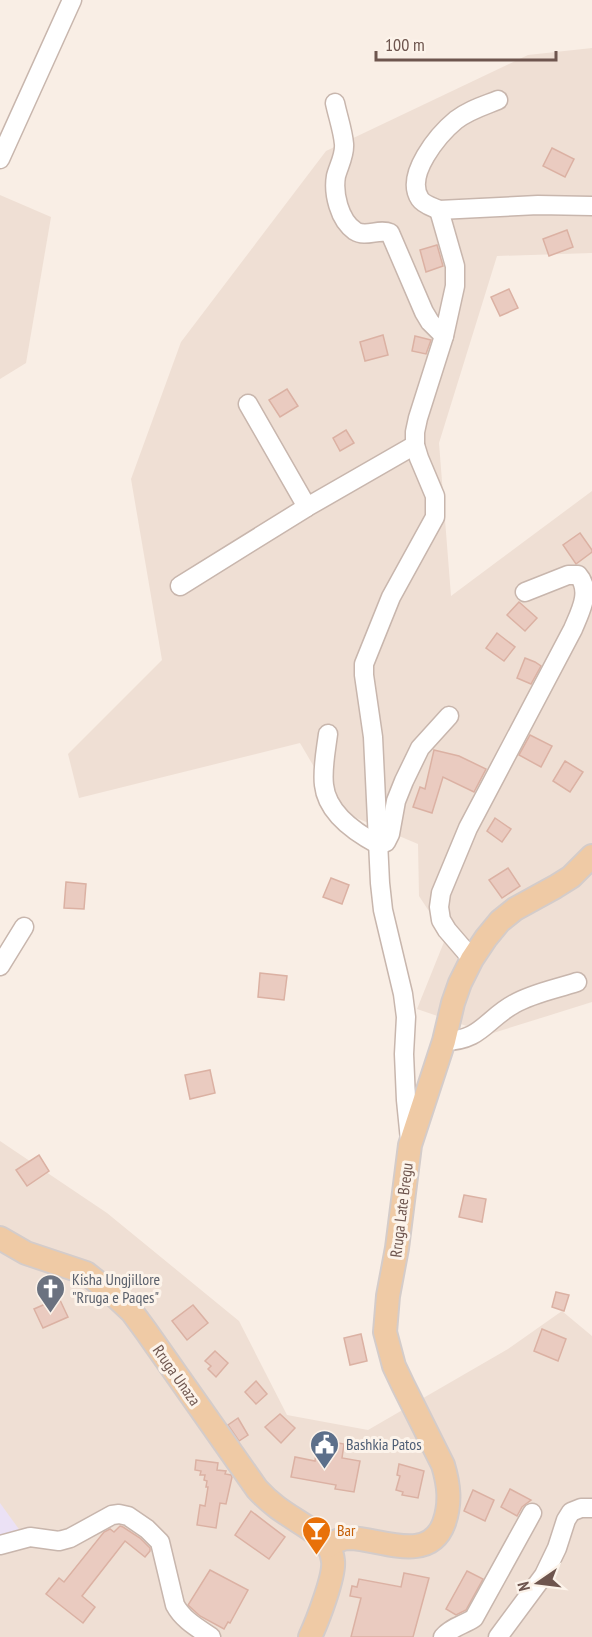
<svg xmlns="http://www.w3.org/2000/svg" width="592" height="1637" viewBox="0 0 592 1637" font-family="'PT Sans Narrow',sans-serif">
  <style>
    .residential { fill: #efdfd4 }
    .education { fill: #ebe1f5 }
    .building { fill: #eacbc0; stroke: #dbb1a3; stroke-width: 1.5 }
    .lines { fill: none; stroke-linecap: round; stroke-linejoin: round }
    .minor-casing { stroke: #c8b6ad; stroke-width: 21 }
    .major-casing { stroke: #d4ccca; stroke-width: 26 }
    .minor { stroke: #fff; stroke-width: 18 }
    .major { stroke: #efcaa5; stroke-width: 22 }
    .labels { text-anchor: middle; stroke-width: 6; stroke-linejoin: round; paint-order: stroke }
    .street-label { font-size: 16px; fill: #6e554e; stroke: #fcf3ea }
    .worship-label { font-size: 16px; fill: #5b616d; stroke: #fcf3ea; text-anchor: start }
    .service-label { font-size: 16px; fill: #4e5e75; stroke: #fcf3ea; text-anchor: start }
    .food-label { font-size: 16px; fill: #c56008; stroke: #fcf3ea; text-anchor: start }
  </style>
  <rect width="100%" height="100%" fill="#f9eee5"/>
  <g class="residential">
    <polygon points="592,48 592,253 497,256 439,443 451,596 592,491 592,1002 490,1034 417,1009 446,937 419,896 418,844 340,811 300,743 79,798 68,754 162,660 131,479 181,342 326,151 528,55"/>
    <polygon points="0,195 51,217 26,363 0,379"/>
    <polygon points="0,1141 107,1213 239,1321 287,1415 368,1430 508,1349 562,1311 592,1336 592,1637 0,1637"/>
  </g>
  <polygon class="education" points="0,1503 21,1532 0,1537"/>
  <g class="building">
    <polygon points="552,148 574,159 565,177 543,166"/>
    <polygon points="567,230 573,247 549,256 543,239"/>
    <polygon points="437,245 443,266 426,272 420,250"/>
    <polygon points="509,289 518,308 500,316 491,297"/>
    <polygon points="383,335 388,355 365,361 360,342"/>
    <polygon points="415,336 431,340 426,354 412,351"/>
    <polygon points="287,389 298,406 280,417 269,400"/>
    <polygon points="346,430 354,443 340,451 333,438"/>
    <polygon points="580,533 592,550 592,552 576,564 563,545"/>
    <polygon points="519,602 537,618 525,631 507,615"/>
    <polygon points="497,633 515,647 504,661 486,648"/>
    <polygon points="525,658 535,662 541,666 531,684 517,678"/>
    <polygon points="530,735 552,746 541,767 519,755"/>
    <polygon points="434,750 459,756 486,769 474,792 443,777 432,813 413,807 420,787 425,789"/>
    <polygon points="565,761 583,772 570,792 553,781"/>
    <polygon points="495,818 511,829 502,842 487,831"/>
    <polygon points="508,868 520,886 502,898 489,880"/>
    <polygon points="331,878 349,885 342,904 323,897"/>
    <polygon points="66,882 86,884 84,909 64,908"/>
    <polygon points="260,973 287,976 284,1000 258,997"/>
    <polygon points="210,1070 215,1093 190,1099 185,1075"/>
    <polygon points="39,1155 49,1171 27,1186 16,1170"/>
    <polygon points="464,1195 486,1199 482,1222 459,1217"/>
    <polygon points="556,1292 569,1295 564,1311 552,1307"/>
    <polygon points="59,1298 68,1317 43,1328 34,1309"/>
    <polygon points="193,1305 208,1323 187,1340 172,1321"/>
    <polygon points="542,1329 566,1339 558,1361 534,1351"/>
    <polygon points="361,1334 367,1361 350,1365 344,1338"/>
    <polygon points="215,1351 228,1363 216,1377 208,1369 211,1366 205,1361"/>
    <polygon points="256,1381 267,1394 256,1404 245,1392"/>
    <polygon points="280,1414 295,1428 281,1443 265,1427"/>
    <polygon points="238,1418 248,1435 239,1441 228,1425"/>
    <polygon points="318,1439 344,1444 342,1458 360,1461 354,1492 335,1489 336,1485 291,1477 295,1457 315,1461"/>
    <polygon points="196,1460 218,1463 217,1470 226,1471 225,1474 231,1475 232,1477 226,1504 220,1503 216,1528 197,1525 200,1505 205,1506 208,1487 206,1487 207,1481 204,1480 205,1475 200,1475 201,1471 195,1470"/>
    <polygon points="399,1464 424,1471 418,1498 402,1495 403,1492 396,1490 400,1476 397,1475"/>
    <polygon points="510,1489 531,1500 522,1507 517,1516 501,1507"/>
    <polygon points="473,1490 494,1500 485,1521 464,1511"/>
    <polygon points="251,1511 285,1537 269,1559 235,1535"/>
    <polygon points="120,1526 123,1527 140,1538 150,1548 150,1551 145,1557 125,1541 82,1596 95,1607 83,1623 46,1594 59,1578 64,1582 104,1532 110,1529 114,1532"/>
    <polygon points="210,1570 248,1590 230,1623 228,1622 224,1629 200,1616 188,1605"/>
    <polygon points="467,1571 483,1579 466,1610 456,1615 446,1609"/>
    <polygon points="404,1573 429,1578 413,1637 351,1637 361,1598 350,1596 352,1586 357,1587 359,1579 401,1587"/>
  </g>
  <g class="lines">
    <defs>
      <g id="minor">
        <path d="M498,100C483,106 469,110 456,120C439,134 404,175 420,199C424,205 433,207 439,210L538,205L592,206"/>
        <path d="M335,103C338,117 343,131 344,144C345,155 339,165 336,176C333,193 339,220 355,231C366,238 379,228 390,233L424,312L430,322L444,336"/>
        <polyline points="0,159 72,0"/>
        <polyline points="248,404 307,507"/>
        <polyline points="180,586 307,507 415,445"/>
        <path d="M328,734C326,750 322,769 324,785C327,813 356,833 379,845L386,842L390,834L396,801L404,781L420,748L449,716"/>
        <path d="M472,959L447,930L441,920L439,907L441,893L468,828L573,629C580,612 592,591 578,575H568L525,592"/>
        <polyline points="0,966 24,927"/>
        <path d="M444,1041C481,1041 486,1019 514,1004C533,993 556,989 577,982"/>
        <polyline points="410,1140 406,1100 404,1054 406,1017 403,994 383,910 380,883 373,737 364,675 364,664 391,597 435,517 435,496 419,458 415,445 415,432 418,418 444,336 455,286 455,266 439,210"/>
        <path d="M0,1545L30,1537L59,1541L70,1538L112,1515L119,1514L128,1516L147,1529L160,1542L175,1605C183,1620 198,1628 211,1637"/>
        <path d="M443,1637C451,1627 464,1625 474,1618L532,1513"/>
        <polyline points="498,1637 544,1575 557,1548 566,1520 571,1512 581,1508 592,1508"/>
      </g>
      <g id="major">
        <path d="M0,1238L26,1253L86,1273L115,1296L132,1312L146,1331L257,1489C276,1510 295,1518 317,1534C326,1541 332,1550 333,1561C335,1576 317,1622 310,1637"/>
        <path d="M328,1546C334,1542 342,1538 350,1538C381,1539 429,1564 444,1523C451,1503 449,1485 443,1465L403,1385L394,1366L385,1332L388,1296L397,1248L410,1145L444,1041L453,1003L460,983L472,959L486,938L500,921L515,909L555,887L571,877L592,856"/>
      </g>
    </defs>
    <use href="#minor" class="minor-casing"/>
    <use href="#major" class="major-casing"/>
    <use href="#minor" class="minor"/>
    <use href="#major" class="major"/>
  </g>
  <defs>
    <symbol id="church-pin" viewBox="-11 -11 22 30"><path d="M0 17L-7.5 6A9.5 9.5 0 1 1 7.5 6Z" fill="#6b7280" stroke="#fcf3ea"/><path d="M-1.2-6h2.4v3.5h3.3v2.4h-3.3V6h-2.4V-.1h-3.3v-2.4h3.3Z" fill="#fff"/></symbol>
    <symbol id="civic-pin" viewBox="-11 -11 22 30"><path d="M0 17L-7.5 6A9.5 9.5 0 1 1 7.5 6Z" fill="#5c6f8a" stroke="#fcf3ea"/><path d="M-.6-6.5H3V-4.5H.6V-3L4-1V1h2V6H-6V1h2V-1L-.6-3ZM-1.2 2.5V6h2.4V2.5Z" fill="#fff"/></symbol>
    <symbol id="bar-pin" viewBox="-11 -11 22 30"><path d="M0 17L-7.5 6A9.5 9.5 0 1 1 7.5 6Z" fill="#e8710a" stroke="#fcf3ea"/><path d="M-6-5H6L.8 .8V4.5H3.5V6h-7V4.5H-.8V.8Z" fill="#fff"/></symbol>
  </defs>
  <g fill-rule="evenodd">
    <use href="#church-pin" x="34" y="1272" width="33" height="45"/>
    <use href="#civic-pin" x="308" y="1428" width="33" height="45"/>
    <use href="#bar-pin" x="300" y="1514" width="33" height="45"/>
  </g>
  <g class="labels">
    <g class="street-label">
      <text transform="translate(401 1210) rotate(-83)" y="6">Rruga Late Bregu</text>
      <text transform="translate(177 1375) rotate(55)" y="6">Rruga Unaza</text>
    </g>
    <g class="worship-label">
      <text x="72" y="1285">Kisha Ungjillore<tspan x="72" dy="18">"Rruga e Paqes"</tspan></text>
    </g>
    <g class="service-label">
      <text x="346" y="1450">Bashkia Patos</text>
    </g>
    <g class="food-label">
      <text x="337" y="1536">Bar</text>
    </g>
  </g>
  <g transform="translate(538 1583) rotate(256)" stroke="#fcf3ea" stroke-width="4.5" paint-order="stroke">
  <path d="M0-4.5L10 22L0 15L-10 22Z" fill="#6e554e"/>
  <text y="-9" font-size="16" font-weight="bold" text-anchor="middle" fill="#6e554e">N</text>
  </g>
  <path d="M376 51v9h180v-9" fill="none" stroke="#6e554e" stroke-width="3"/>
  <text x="385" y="51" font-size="18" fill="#6e554e" stroke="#fcf3ea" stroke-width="4.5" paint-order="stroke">100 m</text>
</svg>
